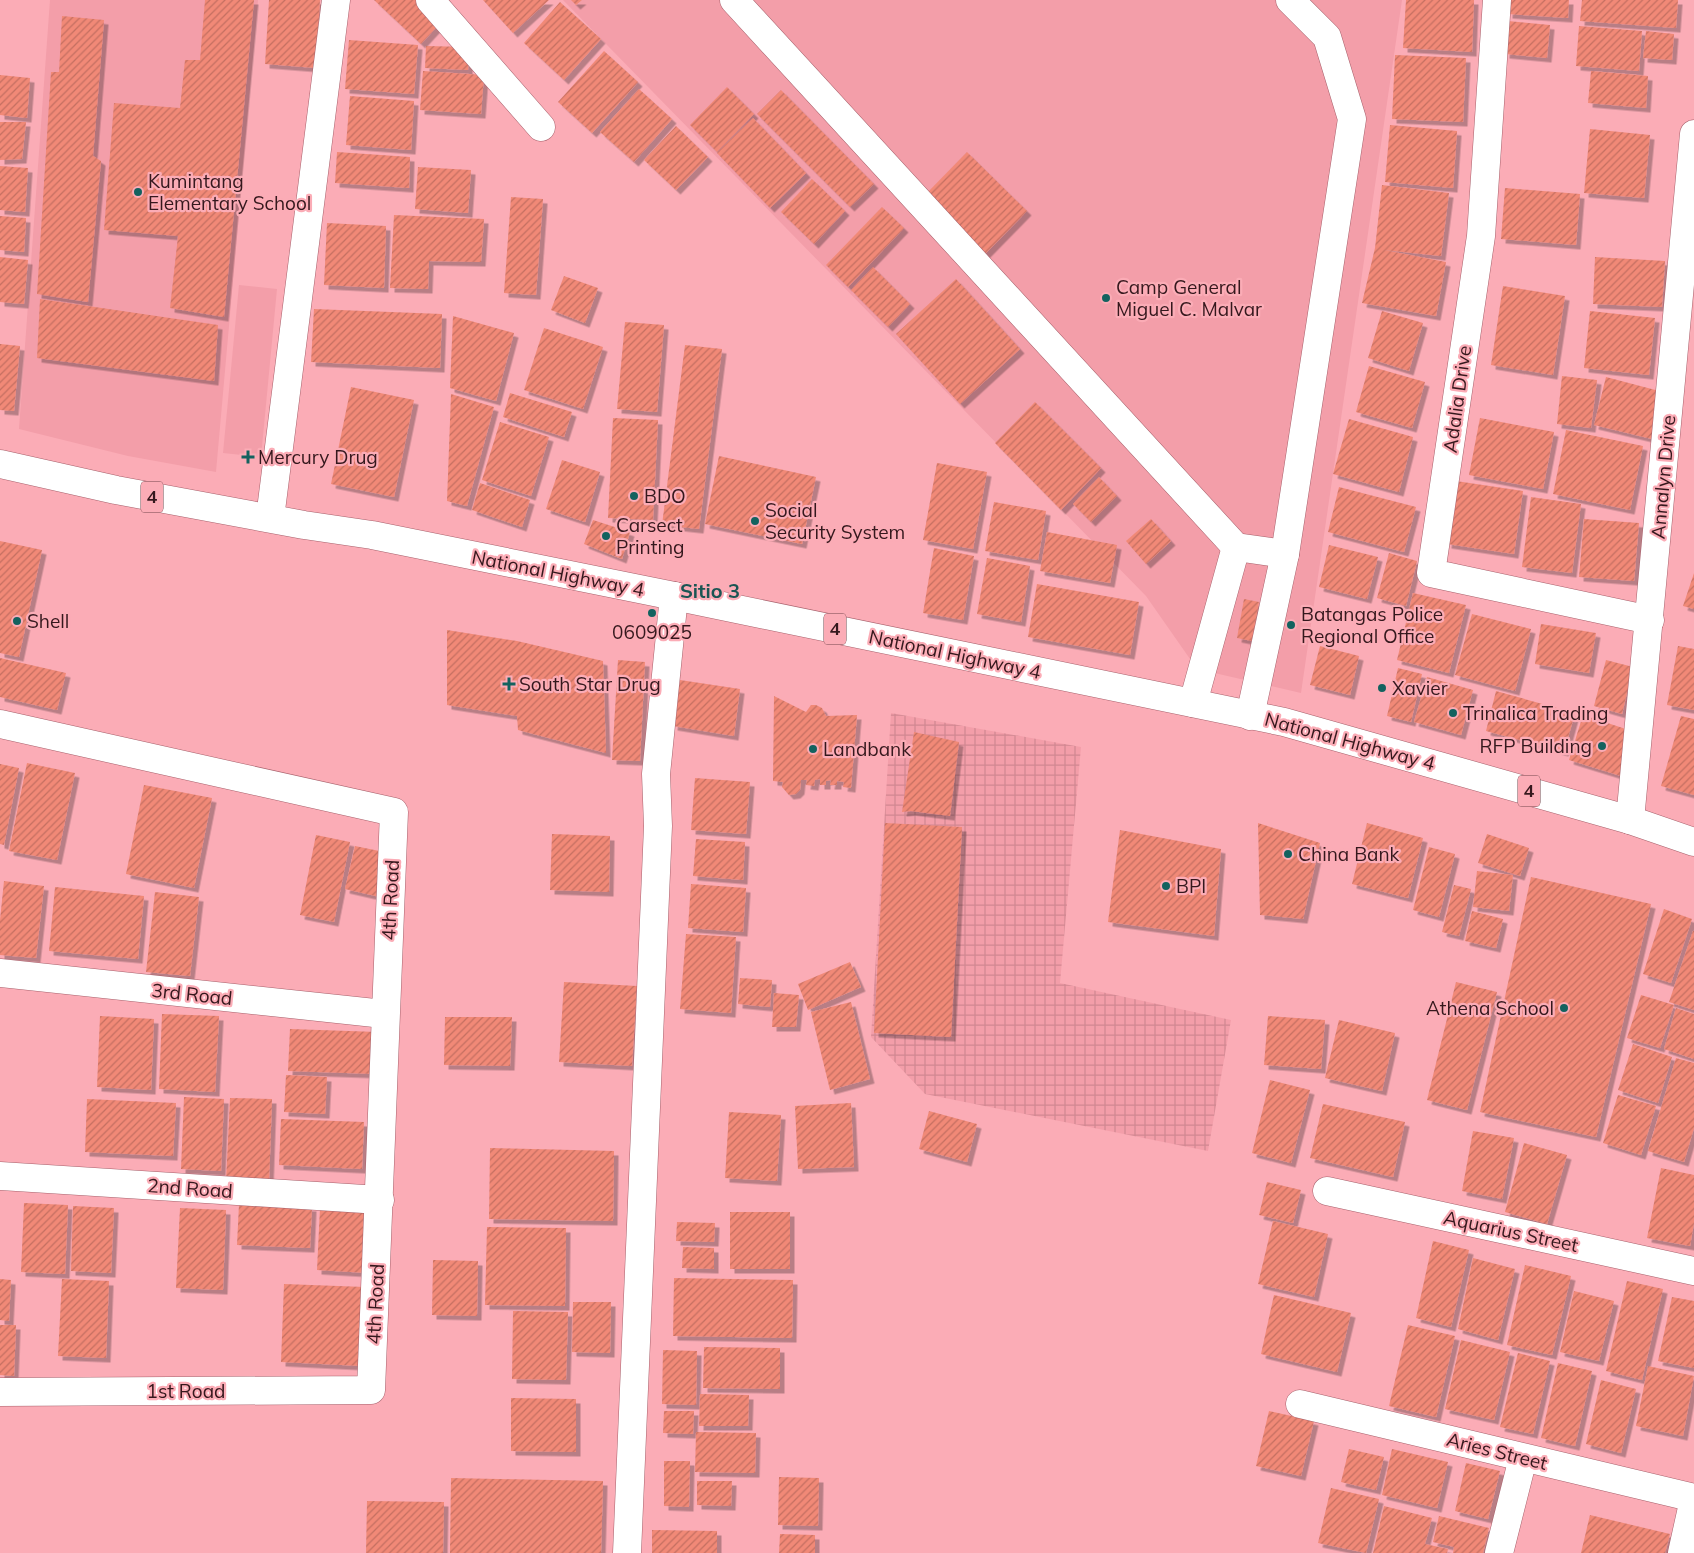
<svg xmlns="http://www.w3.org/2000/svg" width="1694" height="1553" viewBox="0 0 1694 1553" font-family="Mulish,sans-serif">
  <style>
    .built { fill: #f39ea9 }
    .industrial { fill: url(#industrial-grid) }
    .building { fill: url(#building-hatch); filter: url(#shadow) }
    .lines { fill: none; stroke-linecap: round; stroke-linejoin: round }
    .minor-casing { stroke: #a7606b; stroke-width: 29 }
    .primary-casing { stroke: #a7606b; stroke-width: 29 }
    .minor { stroke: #fff; stroke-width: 28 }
    .primary { stroke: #fff; stroke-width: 28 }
    .poi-dot { fill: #13625f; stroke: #fbacb6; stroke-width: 2 }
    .labels { text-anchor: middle; stroke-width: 4.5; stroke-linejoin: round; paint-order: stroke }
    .shield { fill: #fbacb6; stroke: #70444b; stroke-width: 1 }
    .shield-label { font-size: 18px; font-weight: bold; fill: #35181d }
    .poi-label { font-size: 19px; fill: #35181d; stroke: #fbacb6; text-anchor: start }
    .street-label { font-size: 19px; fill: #35181d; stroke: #fbacb6 }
    .neighbourhood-label { font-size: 20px; font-weight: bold; fill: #1a5553; stroke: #fbacb6 }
  </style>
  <defs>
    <pattern id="industrial-grid" width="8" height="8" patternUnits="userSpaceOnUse" patternTransform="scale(1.25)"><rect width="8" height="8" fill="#f39ea9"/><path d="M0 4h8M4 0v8" fill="none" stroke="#d18791"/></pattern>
    <pattern id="building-hatch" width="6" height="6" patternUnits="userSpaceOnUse" patternTransform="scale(1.25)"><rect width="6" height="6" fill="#f18977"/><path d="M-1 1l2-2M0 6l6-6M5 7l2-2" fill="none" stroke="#c46f61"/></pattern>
    <filter id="shadow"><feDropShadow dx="4.5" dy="4.5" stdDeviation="0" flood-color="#0004"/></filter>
  </defs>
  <rect width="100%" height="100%" fill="#fbacb6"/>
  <g class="built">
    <polygon points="50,0 258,0 216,472 128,456 19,429"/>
    <polygon points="563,0 1402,0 1301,693 1197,669 1146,596"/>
    <polygon points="239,285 277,289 261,457 223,453"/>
  </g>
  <polygon class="industrial" points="891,713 1081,747 1060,983 1231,1020 1208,1151 925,1094 871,1037"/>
  <g class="building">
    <polygon points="205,0 254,0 224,317 170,308 178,236 104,230 114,103 180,108 185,60 200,60"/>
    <polygon points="269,0 320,0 316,68 265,64"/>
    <polygon points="374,0 423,0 444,19 421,44"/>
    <polygon points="483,0 549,0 513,33"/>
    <polygon points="571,0 582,0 576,5"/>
    <polygon points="1406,0 1474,0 1472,52 1403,48"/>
    <polygon points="1509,0 1569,0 1568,18 1508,14"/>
    <polygon points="1582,0 1678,0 1676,28 1580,21"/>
    <polygon points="560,2 601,39 564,80 524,43"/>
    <polygon points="62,16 104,20 93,156 101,161 88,302 37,294 51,72 59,72"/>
    <polygon points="1508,21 1550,25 1547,58 1505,54"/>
    <polygon points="1579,26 1642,31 1639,71 1576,66"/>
    <polygon points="1646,31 1674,34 1672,60 1643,58"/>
    <polygon points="349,40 418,45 414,94 345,89"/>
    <polygon points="426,46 469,47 468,70 425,68"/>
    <polygon points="604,51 638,82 592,133 558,102"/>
    <polygon points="1395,55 1466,58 1463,122 1392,119"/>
    <polygon points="423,71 484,75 481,114 420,110"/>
    <polygon points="1591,71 1648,76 1646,108 1588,103"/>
    <polygon points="0,75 30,78 27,118 0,115"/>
    <polygon points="727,87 754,114 717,152 690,125"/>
    <polygon points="639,89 672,119 634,162 600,132"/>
    <polygon points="781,90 874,184 850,207 757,114"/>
    <polygon points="350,96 414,101 411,150 346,145"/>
    <polygon points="753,118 806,173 770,208 717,153"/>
    <polygon points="0,122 26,122 22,159 0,160"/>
    <polygon points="1390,125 1457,131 1453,188 1385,182"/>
    <polygon points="676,126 708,157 676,190 644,160"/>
    <polygon points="1590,129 1650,135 1644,198 1584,193"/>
    <polygon points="337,152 410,157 409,188 335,183"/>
    <polygon points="967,152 1027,211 985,254 925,195"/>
    <polygon points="0,166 28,168 25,212 0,210"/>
    <polygon points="418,167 471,170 468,213 415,209"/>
    <polygon points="812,179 845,211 814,244 781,212"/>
    <polygon points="1382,185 1449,193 1441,256 1384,250 1446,262 1436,316 1362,303 1375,248"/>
    <polygon points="1505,188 1580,194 1576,245 1501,239"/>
    <polygon points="511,197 543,199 536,295 504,293"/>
    <polygon points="882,207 904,228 848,287 826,265"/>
    <polygon points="394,215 484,219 481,262 429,261 428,289 390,288"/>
    <polygon points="0,216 26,218 24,252 0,250"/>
    <polygon points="327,223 386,226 384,288 324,285"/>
    <polygon points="0,257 28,260 24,304 0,302"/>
    <polygon points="1595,257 1665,261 1662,307 1593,304"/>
    <polygon points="873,267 910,304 888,327 851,290"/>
    <polygon points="564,276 598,288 585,323 551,310"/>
    <polygon points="956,279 1020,349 960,404 896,334"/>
    <polygon points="1503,286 1565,296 1553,375 1491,365"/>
    <polygon points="40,299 218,325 214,381 37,358"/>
    <polygon points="314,309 442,314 440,368 311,362"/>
    <polygon points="1382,311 1423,323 1409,371 1368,358"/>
    <polygon points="1590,311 1655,318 1649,375 1584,368"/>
    <polygon points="453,316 514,333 496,401 450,388"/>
    <polygon points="625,322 664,325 657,412 617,409"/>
    <polygon points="544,328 603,347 583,409 524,390"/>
    <polygon points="0,344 20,346 14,411 0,410"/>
    <polygon points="685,345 722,349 699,529 662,525"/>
    <polygon points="1369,366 1425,382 1412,428 1356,412"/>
    <polygon points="1562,376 1597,380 1591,428 1557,424"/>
    <polygon points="1606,377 1663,392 1652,439 1594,425"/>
    <polygon points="351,387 414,400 394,497 331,484"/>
    <polygon points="510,393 572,412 564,437 503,417"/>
    <polygon points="451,394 494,407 467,506 447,501"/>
    <polygon points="1035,402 1101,468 1061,510 995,443"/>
    <polygon points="613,418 658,420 653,520 608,518"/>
    <polygon points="1480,418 1554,432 1543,489 1469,475"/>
    <polygon points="1349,419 1413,437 1399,492 1333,474"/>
    <polygon points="500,422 549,437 531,496 482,480"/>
    <polygon points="1566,430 1643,446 1630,510 1553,494"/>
    <polygon points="719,456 816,477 802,544 705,524"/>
    <polygon points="562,460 600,472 585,522 546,509"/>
    <polygon points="937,463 987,472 973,549 923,540"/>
    <polygon points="1099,477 1117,496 1091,522 1073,504"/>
    <polygon points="1456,481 1523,491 1514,554 1447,544"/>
    <polygon points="480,483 530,500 522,527 472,510"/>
    <polygon points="1339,487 1416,507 1404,552 1328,532"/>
    <polygon points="1531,497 1581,504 1572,573 1522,567"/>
    <polygon points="994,502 1046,511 1038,560 985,551"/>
    <polygon points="1151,519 1171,541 1146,564 1126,541"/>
    <polygon points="1584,519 1639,523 1634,581 1579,577"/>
    <polygon points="593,520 630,532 622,559 584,544"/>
    <polygon points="1047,532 1117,545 1110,583 1040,571"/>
    <polygon points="0,541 42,550 19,657 0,653"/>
    <polygon points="1329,545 1378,557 1367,599 1319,587"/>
    <polygon points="934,548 974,556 963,620 923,613"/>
    <polygon points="1389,553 1417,561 1406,606 1377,598"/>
    <polygon points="987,558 1030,566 1021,622 977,614"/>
    <polygon points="1694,573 1694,609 1683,606"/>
    <polygon points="1037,584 1139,602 1130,655 1028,637"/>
    <polygon points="1413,593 1466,605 1449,673 1397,660"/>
    <polygon points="1244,599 1259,602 1252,641 1237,638"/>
    <polygon points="1472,614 1531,629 1515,691 1455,675"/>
    <polygon points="1541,624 1596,633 1589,673 1535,664"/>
    <polygon points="447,630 517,641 603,661 606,753 518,730 517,716 447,705"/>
    <polygon points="1320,646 1359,656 1350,695 1310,685"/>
    <polygon points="1678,646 1694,649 1694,710 1667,705"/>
    <polygon points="0,658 66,673 57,710 0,697"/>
    <polygon points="618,660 645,662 640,761 612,760"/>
    <polygon points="1606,660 1633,667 1622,714 1594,706"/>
    <polygon points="1398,668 1422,674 1411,722 1387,716"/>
    <polygon points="1427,677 1473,690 1461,735 1414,722"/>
    <polygon points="680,680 740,689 734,736 673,726"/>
    <polygon points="1496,691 1575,713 1564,752 1486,731"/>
    <polygon points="774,696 806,712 811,705 816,705 822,708 826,716 857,715 851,788 843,787 844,782 837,781 837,785 830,785 831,780 826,781 826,785 820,785 820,779 815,780 814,786 806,785 807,780 801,780 800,790 796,794 789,795 782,787 783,782 773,781"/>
    <polygon points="1583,715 1635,732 1621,776 1569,760"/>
    <polygon points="1681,716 1694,719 1694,795 1661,786"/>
    <polygon points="914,732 959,742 950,816 911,811 902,812"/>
    <polygon points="27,763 75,773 57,860 9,851"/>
    <polygon points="0,764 19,768 4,845 0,844"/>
    <polygon points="695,778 750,782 746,834 691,830"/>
    <polygon points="144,785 212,798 194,888 126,874"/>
    <polygon points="885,823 962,827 951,1037 874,1033"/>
    <polygon points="1258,823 1320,843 1303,919 1260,915"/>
    <polygon points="1367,823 1423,838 1408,898 1352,884"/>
    <polygon points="1120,830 1221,849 1214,936 1108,922"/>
    <polygon points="552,834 610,836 609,892 550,890"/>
    <polygon points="1487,834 1529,848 1520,876 1478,863"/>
    <polygon points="316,835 350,842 334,922 300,915"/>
    <polygon points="696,839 745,842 743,880 693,876"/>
    <polygon points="355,846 389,853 380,897 345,889"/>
    <polygon points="1429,847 1455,854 1439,917 1413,910"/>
    <polygon points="1477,871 1513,875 1509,911 1473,907"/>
    <polygon points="1531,877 1651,904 1596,1137 1480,1112"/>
    <polygon points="4,881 44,886 36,958 0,955 0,920"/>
    <polygon points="691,884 746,888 743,932 688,928"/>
    <polygon points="1454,885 1471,889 1459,936 1442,932"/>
    <polygon points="55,887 144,896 138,959 49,951"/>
    <polygon points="155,892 199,897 190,976 146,972"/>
    <polygon points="1664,909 1692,919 1671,983 1643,974"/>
    <polygon points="1472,911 1503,919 1496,948 1465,941"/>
    <polygon points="1693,931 1694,931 1694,1010 1669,1002"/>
    <polygon points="686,934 736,937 731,1013 680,1009"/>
    <polygon points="850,962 861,987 808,1010 798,984"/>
    <polygon points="740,978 772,980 770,1007 738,1004"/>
    <polygon points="564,982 637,986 632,1066 559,1062"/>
    <polygon points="1456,982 1497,992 1467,1110 1427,1100"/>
    <polygon points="774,993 799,995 796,1027 772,1027"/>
    <polygon points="1641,995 1674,1005 1660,1048 1627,1038"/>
    <polygon points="851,1002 870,1079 830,1090 811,1012"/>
    <polygon points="1676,1008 1694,1014 1694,1059 1664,1049"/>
    <polygon points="162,1014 219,1016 215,1092 159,1089"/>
    <polygon points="100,1016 154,1019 151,1090 97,1087"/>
    <polygon points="1268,1016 1325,1020 1321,1069 1264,1065"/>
    <polygon points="445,1017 512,1017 510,1066 444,1065"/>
    <polygon points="1339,1020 1395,1033 1382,1091 1325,1078"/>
    <polygon points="290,1029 378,1032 376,1074 288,1071"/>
    <polygon points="1633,1044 1672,1057 1658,1103 1618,1090"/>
    <polygon points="1676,1058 1694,1063 1694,1128 1684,1162 1648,1151"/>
    <polygon points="286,1075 327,1077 325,1114 284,1112"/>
    <polygon points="1270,1080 1310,1090 1291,1163 1252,1153"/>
    <polygon points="1618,1095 1656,1106 1641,1155 1603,1143"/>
    <polygon points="184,1097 224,1099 221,1171 181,1169"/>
    <polygon points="230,1098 272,1099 269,1183 226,1181"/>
    <polygon points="87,1099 176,1103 173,1156 85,1152"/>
    <polygon points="851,1103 854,1167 798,1169 795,1106"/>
    <polygon points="1323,1104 1405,1122 1393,1177 1310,1158"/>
    <polygon points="929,1111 977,1124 967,1162 919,1149"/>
    <polygon points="729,1112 781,1115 777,1181 725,1178"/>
    <polygon points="281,1119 364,1122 362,1169 279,1165"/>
    <polygon points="1473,1131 1514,1138 1502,1199 1462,1191"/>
    <polygon points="1524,1143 1567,1155 1547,1224 1505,1212"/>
    <polygon points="490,1148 614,1151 613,1221 489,1219"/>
    <polygon points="1661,1168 1694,1175 1694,1223 1690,1246 1647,1238"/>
    <polygon points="1267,1182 1301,1190 1293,1223 1259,1215"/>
    <polygon points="24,1203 68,1205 65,1274 21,1272"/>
    <polygon points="239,1204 312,1207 310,1248 237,1245"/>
    <polygon points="73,1206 114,1208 111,1273 71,1271"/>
    <polygon points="180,1208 226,1210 223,1290 176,1288"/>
    <polygon points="320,1208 371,1210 368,1273 317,1270"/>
    <rect x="730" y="1212" width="60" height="57"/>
    <polygon points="1273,1221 1328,1234 1314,1297 1258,1284"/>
    <polygon points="677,1222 715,1223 714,1242 676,1241"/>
    <polygon points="487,1227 566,1228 565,1306 485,1305"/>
    <polygon points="1433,1241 1469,1250 1451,1327 1416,1318"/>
    <polygon points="683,1247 714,1248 714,1269 682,1268"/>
    <polygon points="1473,1258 1515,1269 1498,1340 1458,1329"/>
    <polygon points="433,1260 478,1261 477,1316 432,1315"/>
    <polygon points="1525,1265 1571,1276 1552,1355 1507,1345"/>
    <polygon points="674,1278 793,1280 792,1338 673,1336"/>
    <polygon points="0,1279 11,1280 9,1321 0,1320"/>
    <polygon points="62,1279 109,1281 106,1358 58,1356"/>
    <polygon points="1627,1281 1663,1289 1642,1380 1606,1371"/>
    <polygon points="284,1284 365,1287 362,1366 281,1362"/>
    <polygon points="1574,1291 1614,1301 1599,1361 1560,1352"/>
    <polygon points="1274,1295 1351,1313 1337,1372 1261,1354"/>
    <polygon points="1672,1297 1694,1301 1694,1368 1658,1361"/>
    <polygon points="573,1302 611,1302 610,1353 572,1352"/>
    <polygon points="513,1311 568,1312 566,1380 512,1379"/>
    <polygon points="0,1325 16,1325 14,1376 0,1375"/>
    <polygon points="1408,1325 1455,1336 1436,1417 1389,1406"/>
    <polygon points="1461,1340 1510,1352 1494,1420 1445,1409"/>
    <polygon points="704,1347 780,1348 780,1389 703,1388"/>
    <polygon points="663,1350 697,1351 696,1405 662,1404"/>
    <polygon points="1518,1353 1550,1361 1533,1434 1500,1427"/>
    <polygon points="1558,1363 1592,1371 1575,1446 1541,1438"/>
    <polygon points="1648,1366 1694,1376 1683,1436 1636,1426"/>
    <polygon points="1601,1380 1636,1389 1621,1453 1586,1444"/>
    <polygon points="700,1394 749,1395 748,1426 699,1426"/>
    <polygon points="511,1398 576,1399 576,1452 511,1451"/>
    <polygon points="664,1411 694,1411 693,1434 663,1433"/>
    <polygon points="1269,1411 1314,1421 1301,1476 1256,1466"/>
    <polygon points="696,1432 756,1433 755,1473 695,1472"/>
    <polygon points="1349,1449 1384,1457 1376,1490 1341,1482"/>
    <polygon points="1392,1449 1448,1462 1437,1508 1382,1495"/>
    <polygon points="664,1461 690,1461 689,1507 664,1506"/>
    <polygon points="1466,1463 1500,1471 1488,1519 1455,1511"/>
    <polygon points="779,1477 819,1478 818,1526 778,1525"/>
    <polygon points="451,1478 603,1481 601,1553 450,1553"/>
    <polygon points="697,1481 732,1481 731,1506 697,1505"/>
    <polygon points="1331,1488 1379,1499 1366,1553 1318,1543"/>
    <polygon points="367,1501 444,1502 443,1553 366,1553"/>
    <polygon points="1384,1506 1432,1518 1425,1544 1448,1549 1447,1553 1373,1553"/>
    <polygon points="1590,1515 1670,1534 1665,1553 1581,1553"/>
    <polygon points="1439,1516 1489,1528 1483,1553 1453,1553 1454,1547 1433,1542"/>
    <polygon points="652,1530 717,1531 717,1553 652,1553"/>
    <polygon points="780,1534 815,1535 815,1553 779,1553"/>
  </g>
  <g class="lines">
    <defs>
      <g id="minor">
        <polyline points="430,0 541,127"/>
        <polyline points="734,0 1236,547 1285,554"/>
        <polyline points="1497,0 1481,236 1431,573 1650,620"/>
        <polyline points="270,518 336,0"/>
        <polyline points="1193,703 1236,547"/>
        <polyline points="1250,716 1285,554 1352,119 1327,37 1290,0"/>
        <polyline points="0,724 394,812 371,1390 0,1392"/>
        <polyline points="1630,820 1694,134"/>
        <polyline points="0,973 384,1014"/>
        <polyline points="0,1176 380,1200"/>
        <polyline points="1327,1191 1694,1271"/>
        <polyline points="1300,1404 1694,1498"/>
        <polyline points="627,1553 658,826 656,774 674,596"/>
        <polyline points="1499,1553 1523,1458"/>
        <polyline points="1682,1553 1694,1499"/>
      </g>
      <polyline id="primary" points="0,464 116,490 304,525 372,535 674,596 1284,722 1630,820 1694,842"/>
    </defs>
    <use href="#minor" class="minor-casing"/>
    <use href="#primary" class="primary-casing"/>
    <use href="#minor" class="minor"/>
    <use href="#primary" class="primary"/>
  </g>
  <g class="poi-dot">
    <circle cx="138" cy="192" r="5"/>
    <circle cx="1106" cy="298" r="5"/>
    <path d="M245.5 449.5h5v5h5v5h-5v5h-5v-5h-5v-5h5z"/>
    <circle cx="634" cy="496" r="5"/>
    <circle cx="755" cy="521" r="5"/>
    <circle cx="606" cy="536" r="5"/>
    <circle cx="652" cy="613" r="5"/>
    <circle cx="17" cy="621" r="5"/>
    <circle cx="1291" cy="625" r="5"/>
    <path d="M506.5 676.5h5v5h5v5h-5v5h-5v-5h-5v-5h5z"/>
    <circle cx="1382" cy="688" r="5"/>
    <circle cx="1453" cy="713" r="5"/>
    <circle cx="1602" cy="746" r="5"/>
    <circle cx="813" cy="749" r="5"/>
    <circle cx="1288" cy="854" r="5"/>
    <circle cx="1166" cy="886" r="5"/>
    <circle cx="1564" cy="1008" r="5"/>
  </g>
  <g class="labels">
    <g class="shield">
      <rect x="141" y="481.5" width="22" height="31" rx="4"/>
      <rect x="824" y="613.5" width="22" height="31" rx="4"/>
      <rect x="1518" y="775.5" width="22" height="31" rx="4"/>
    </g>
    <g class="shield-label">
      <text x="152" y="503">4</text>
      <text x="835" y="635">4</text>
      <text x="1529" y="797">4</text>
    </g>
    <g class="poi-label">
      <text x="148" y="188">Kumintang<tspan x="148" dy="22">Elementary School</tspan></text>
      <text x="1116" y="294">Camp General<tspan x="1116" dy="22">Miguel C. Malvar</tspan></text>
      <text x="258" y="464">Mercury Drug</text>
      <text x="644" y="503">BDO</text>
      <text x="765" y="517">Social<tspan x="765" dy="22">Security System</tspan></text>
      <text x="616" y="532">Carsect<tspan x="616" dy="22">Printing</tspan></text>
      <text x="1301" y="621">Batangas Police<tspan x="1301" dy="22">Regional Office</tspan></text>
      <text x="27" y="628">Shell</text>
      <text x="652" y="639" text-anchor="middle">0609025</text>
      <text x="519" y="691">South Star Drug</text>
      <text x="1392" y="695">Xavier</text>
      <text x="1463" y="720">Trinalica Trading</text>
      <text x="1592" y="753" text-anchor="end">RFP Building</text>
      <text x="823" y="756">Landbank</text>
      <text x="1298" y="861">China Bank</text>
      <text x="1176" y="893">BPI</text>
      <text x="1554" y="1015" text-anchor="end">Athena School</text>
    </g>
    <g class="street-label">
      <text transform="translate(1457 399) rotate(-82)" y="7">Adalia Drive</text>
      <text transform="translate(1663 477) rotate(-85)" y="7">Annalyn Drive</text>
      <text transform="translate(558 573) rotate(11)" y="7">National Highway 4</text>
      <text transform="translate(955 654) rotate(12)" y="7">National Highway 4</text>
      <text transform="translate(1350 741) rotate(15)" y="7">National Highway 4</text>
      <text transform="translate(390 900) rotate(-87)" y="7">4th Road</text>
      <text transform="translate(192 994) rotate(6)" y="7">3rd Road</text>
      <text transform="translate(190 1188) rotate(4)" y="7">2nd Road</text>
      <text transform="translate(1511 1231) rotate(12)" y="7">Aquarius Street</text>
      <text transform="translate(375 1304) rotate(-87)" y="7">4th Road</text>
      <text x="186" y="1398">1st Road</text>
      <text transform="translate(1497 1451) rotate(14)" y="7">Aries Street</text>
    </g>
    <g class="neighbourhood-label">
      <text x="710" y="598">Sitio 3</text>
    </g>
  </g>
</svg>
